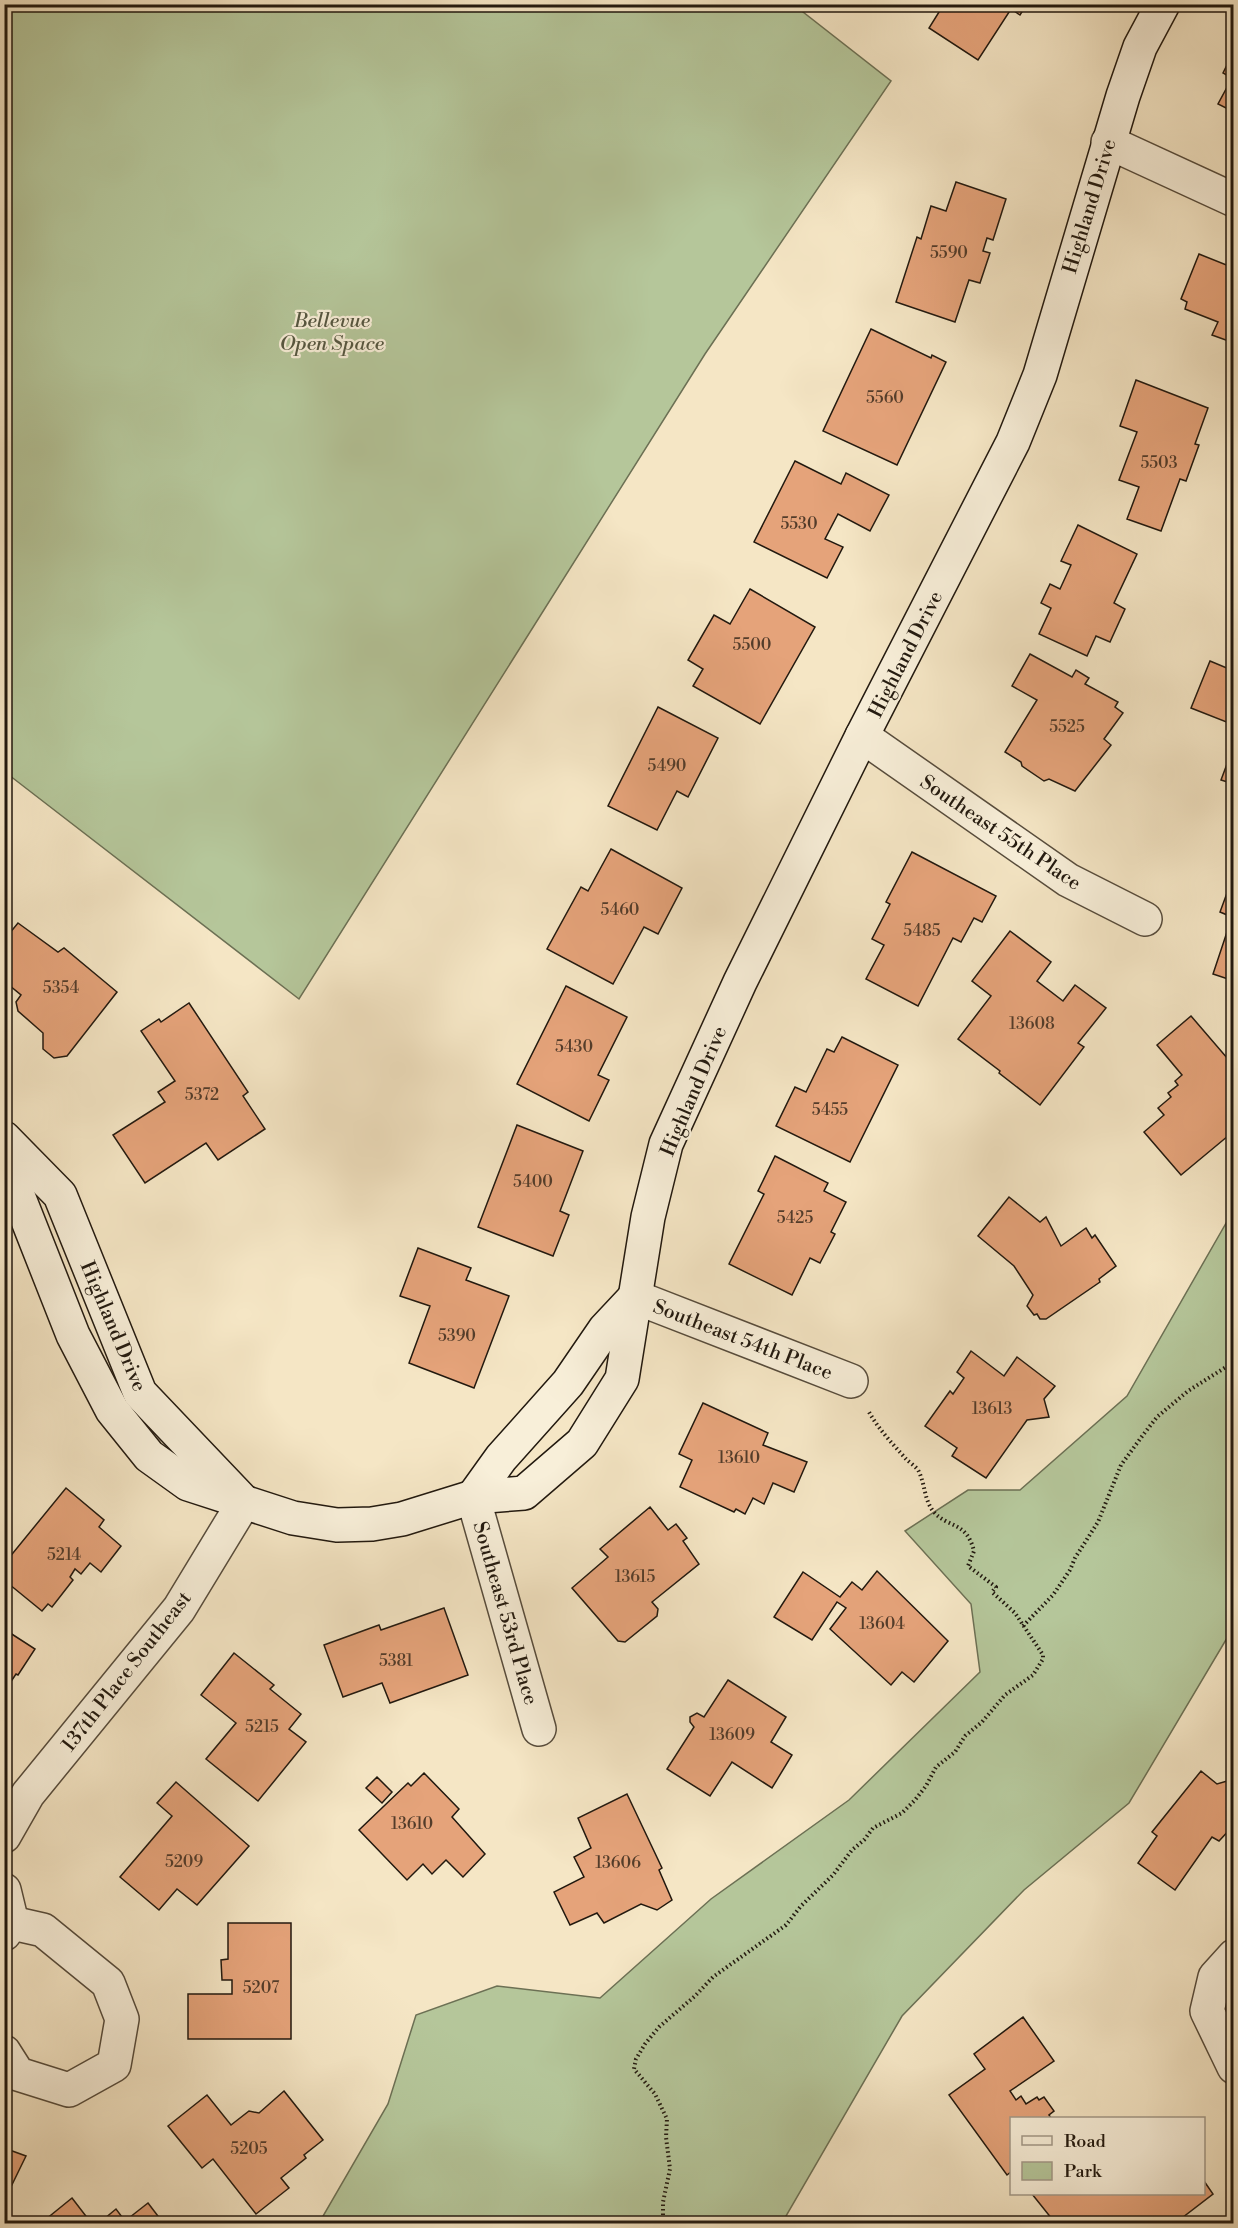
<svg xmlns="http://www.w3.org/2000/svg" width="1238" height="2228" viewBox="0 0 1238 2228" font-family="'Libre Bodoni',serif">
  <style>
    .green { fill: #b5c69a; stroke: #6c7054; stroke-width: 1.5 }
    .building { fill: #e5a37a; stroke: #22190f; stroke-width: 1.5 }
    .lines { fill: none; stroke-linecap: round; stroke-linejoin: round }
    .street-casing { stroke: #574c3c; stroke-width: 36 }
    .secondary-casing { stroke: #22190f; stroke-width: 36 }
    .path { stroke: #22190f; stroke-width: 4; stroke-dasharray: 1.5 3; stroke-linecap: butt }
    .street { stroke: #f8efd9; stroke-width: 33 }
    .secondary { stroke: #f8efd9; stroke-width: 33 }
    .labels { text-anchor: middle; stroke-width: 4.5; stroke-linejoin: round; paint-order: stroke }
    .number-label { font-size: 16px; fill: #533c2a }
    .street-label { font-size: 20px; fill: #22190f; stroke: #f8efd9 }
    .park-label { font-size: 20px; font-style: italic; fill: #555640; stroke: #f8efd9 }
  </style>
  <rect width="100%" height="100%" fill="#f5e6c5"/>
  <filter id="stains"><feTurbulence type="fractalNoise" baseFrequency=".00333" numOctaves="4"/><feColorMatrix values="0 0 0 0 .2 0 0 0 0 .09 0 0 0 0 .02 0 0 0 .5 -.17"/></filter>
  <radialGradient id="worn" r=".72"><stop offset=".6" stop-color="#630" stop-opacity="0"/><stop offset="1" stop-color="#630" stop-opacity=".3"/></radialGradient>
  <g class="green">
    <polygon points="4,5 794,5 891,81 705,354 299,999 5,772"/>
    <polygon points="1233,1211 1233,1628 1129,1803 1024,1890 902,2016 782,2223 319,2223 388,2104 416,2015 497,1986 600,1998 711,1899 849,1800 980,1672 971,1604 905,1531 968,1490 1020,1490 1127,1396"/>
  </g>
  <g class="building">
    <polygon points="944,4 1027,4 1020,15 1011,9 978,60 929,28"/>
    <polygon points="1234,51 1234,112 1218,104 1232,78 1223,73"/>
    <polygon points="956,182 1006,199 993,240 987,238 983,251 990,253 980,283 969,280 955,322 896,302 917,237 921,239 931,206 946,211"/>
    <polygon points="1199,254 1234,268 1234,343 1212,335 1218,322 1185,309 1187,302 1181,299"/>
    <polygon points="871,329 931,358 932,355 946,362 897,465 823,431"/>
    <polygon points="1136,380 1208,408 1195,444 1199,445 1186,481 1180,479 1161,531 1127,519 1139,487 1119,480 1137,432 1120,426"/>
    <polygon points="795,461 841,484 846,473 889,495 870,531 838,514 825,539 843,547 827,578 754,542"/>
    <polygon points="1078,525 1137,554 1114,603 1125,609 1110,642 1096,636 1087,656 1039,634 1051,608 1041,603 1050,584 1060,589 1071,565 1061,561"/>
    <polygon points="750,589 815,627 760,724 693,686 703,669 688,660 714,615 730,624"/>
    <polygon points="1030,654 1072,677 1076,670 1089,678 1085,684 1118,702 1115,707 1123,713 1104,739 1111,745 1075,791 1049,779 1044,781 1022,766 1021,762 1005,752 1037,700 1012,686"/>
    <polygon points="1210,661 1234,671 1234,725 1191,708"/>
    <polygon points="658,707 718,738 688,797 677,791 657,830 608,806"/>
    <polygon points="1233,748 1234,748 1234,784 1221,780"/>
    <polygon points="611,849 682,888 658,934 644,927 613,984 547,949 581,887 588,891"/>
    <polygon points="912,852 996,896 982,922 974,918 961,942 953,938 918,1006 866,979 884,945 872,939 890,904 886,902"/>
    <polygon points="1234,874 1234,981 1213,974 1232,917 1220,912"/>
    <polygon points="18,923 58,952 64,948 117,992 67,1056 54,1058 43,1049 43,1033 18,1011 16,1002 21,995 4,981 4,940"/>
    <polygon points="1010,931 1051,962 1037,981 1063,1001 1075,985 1106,1008 1078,1043 1084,1047 1040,1105 999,1073 1000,1071 958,1039 991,996 972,981"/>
    <polygon points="566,986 627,1017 598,1075 609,1080 589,1121 517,1084"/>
    <polygon points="189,1003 248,1092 243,1096 265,1129 218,1160 206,1143 145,1183 113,1135 165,1102 158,1092 175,1081 141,1031 159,1019 161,1022"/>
    <polygon points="1191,1016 1234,1066 1234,1131 1181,1175 1144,1132 1164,1115 1158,1108 1171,1097 1168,1093 1178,1085 1175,1081 1182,1075 1157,1045"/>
    <polygon points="842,1037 898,1065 850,1162 776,1126 795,1087 806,1092 827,1049 834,1052"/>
    <polygon points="517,1125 583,1151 560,1211 569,1215 553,1256 478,1227"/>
    <polygon points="775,1156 828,1183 824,1191 846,1202 831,1232 835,1234 820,1263 810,1258 792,1295 729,1264 764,1194 758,1191"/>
    <polygon points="1009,1197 1040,1222 1046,1217 1061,1246 1086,1228 1092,1238 1095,1235 1116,1266 1099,1279 1100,1282 1046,1319 1040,1319 1037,1314 1034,1315 1027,1306 1033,1295 1014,1266 978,1236"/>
    <polygon points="418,1248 471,1268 466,1280 509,1296 474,1388 409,1363 430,1306 400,1296"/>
    <polygon points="971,1351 1004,1376 1017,1357 1055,1386 1044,1399 1049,1417 1027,1420 986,1478 952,1456 957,1448 925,1426 950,1391 953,1394 964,1378 957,1372"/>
    <polygon points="703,1403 768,1433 763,1445 807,1462 794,1492 773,1483 764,1504 753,1498 745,1514 736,1509 734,1512 680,1487 692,1460 679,1454"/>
    <polygon points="66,1488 104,1520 99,1527 121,1546 101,1572 90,1563 81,1574 75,1569 70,1577 73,1580 52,1607 48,1604 42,1611 4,1580 4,1564"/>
    <polygon points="650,1507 668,1530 676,1524 687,1538 683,1541 699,1564 652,1602 658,1609 657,1616 625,1642 618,1641 572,1588 608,1557 600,1549"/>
    <polygon points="877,1571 948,1641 914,1682 902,1672 891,1685 830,1629 846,1608 837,1602 812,1640 774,1617 803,1572 840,1597 852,1582 862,1590"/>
    <polygon points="444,1608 468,1675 390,1703 382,1683 343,1697 324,1645 379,1625 381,1630"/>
    <polygon points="4,1629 35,1649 18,1675 16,1674 4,1692"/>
    <polygon points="234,1653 274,1685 270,1689 301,1714 289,1729 306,1742 258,1801 206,1759 236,1723 201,1695"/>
    <polygon points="728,1680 786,1717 771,1742 792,1755 772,1788 732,1762 710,1796 667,1769 694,1727 690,1722 690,1717 697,1713 704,1717"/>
    <polygon points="1201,1771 1217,1784 1234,1779 1234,1829 1232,1827 1219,1841 1212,1837 1175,1890 1138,1863 1157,1836 1152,1832"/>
    <polygon points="424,1773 459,1809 452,1817 485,1854 463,1877 446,1860 432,1874 423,1864 407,1880 359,1830 408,1783 411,1786"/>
    <polygon points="377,1777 392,1792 382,1803 366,1788"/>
    <polygon points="176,1782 249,1846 197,1905 177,1889 159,1910 120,1877 172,1816 157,1803"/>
    <polygon points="627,1794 662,1868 659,1870 672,1900 657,1910 641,1904 604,1923 597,1913 570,1925 554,1892 584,1877 574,1857 591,1848 578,1818"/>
    <polygon points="228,1923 291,1923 291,2039 188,2039 188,1994 232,1994 232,1980 222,1980 221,1960 228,1959"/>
    <polygon points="1023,2017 1054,2061 1010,2091 1016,2100 1021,2096 1026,2104 1037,2097 1039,2100 1044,2097 1054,2111 1049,2115 1051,2118 1012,2118 1012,2171 1007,2175 949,2095 985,2069 974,2054"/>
    <polygon points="284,2091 323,2140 304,2155 306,2158 281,2178 289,2188 256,2214 213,2159 202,2168 168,2126 207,2095 231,2125 249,2111 259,2113"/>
    <polygon points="4,2148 26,2156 5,2199 4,2198"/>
    <polygon points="1204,2181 1213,2194 1174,2224 1056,2224 1032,2194 1204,2194"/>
    <polygon points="72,2198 92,2224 40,2224"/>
    <polygon points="148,2203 164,2224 98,2224 116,2209 125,2221"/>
  </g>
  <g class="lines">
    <defs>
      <g id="street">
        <polyline points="1108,142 1234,200"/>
        <polyline points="862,736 1068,880 1145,919"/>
        <polyline points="635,1297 851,1381"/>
        <polyline points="473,1497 539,1729"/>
        <polyline points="4,1836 28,1794 179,1609 244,1502"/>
        <polyline points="4,1890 12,1923 4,1934"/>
        <polyline points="1234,1956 1215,1977 1207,2011 1234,2067"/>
        <polyline points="4,2052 18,2074 69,2090 114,2065 122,2019 108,1983 43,1930 12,1923"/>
      </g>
      <g id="secondary">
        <polyline points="4,1138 60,1195 140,1393 240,1498"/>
        <polyline points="4,1160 73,1335 112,1410 149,1456 188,1484 293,1518 337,1525 372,1524 402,1519 473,1497 524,1493 582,1443 622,1379 648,1217 666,1144 740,982 862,736 1013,442 1040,375 1123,96 1140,47 1163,4"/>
        <polyline points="473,1497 501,1458 568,1383 605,1329 635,1297"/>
      </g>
    </defs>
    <use href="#street" class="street-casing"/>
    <use href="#secondary" class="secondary-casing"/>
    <g class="path">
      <polyline points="1023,1626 1053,1595 1070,1570 1075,1558 1098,1522 1121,1465 1143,1435 1157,1417 1188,1391 1234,1362"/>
      <path d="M663,2224V2202L670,2169L666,2137L667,2119L655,2094L634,2069L636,2059L645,2044L659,2027L695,1996L713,1977L786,1925L801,1906L833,1875L852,1850L864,1840L873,1828L902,1813L915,1800L926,1786L936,1767L955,1752L965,1736L982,1722L1005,1695L1033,1675L1043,1659V1655L1015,1613L992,1592L996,1587L968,1566L974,1551C966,1520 948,1529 933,1511C924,1499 925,1484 919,1472C917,1467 910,1463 906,1459C893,1444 879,1430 869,1412"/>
    </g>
    <use href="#street" class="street"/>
    <use href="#secondary" class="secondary"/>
  </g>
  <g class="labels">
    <g class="number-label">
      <text x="949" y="258">5590</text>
      <text x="885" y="403">5560</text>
      <text x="1159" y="468">5503</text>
      <text x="799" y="529">5530</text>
      <text x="752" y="650">5500</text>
      <text x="1067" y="732">5525</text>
      <text x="667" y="771">5490</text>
      <text x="620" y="915">5460</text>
      <text x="922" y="936">5485</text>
      <text x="61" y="993">5354</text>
      <text x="1032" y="1029">13608</text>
      <text x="574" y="1052">5430</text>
      <text x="202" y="1100">5372</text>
      <text x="830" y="1115">5455</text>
      <text x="533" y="1187">5400</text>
      <text x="795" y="1223">5425</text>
      <text x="457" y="1341">5390</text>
      <text x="992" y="1414">13613</text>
      <text x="739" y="1463">13610</text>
      <text x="64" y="1560">5214</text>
      <text x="635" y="1582">13615</text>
      <text x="882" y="1629">13604</text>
      <text x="396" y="1666">5381</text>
      <text x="262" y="1732">5215</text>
      <text x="732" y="1740">13609</text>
      <text x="412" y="1829">13610</text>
      <text x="184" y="1867">5209</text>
      <text x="618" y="1868">13606</text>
      <text x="261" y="1993">5207</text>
      <text x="249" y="2154">5205</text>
    </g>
    <g class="street-label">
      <text transform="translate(1089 206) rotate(-73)" y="7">Highland Drive</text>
      <text transform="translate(905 654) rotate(-63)" y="7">Highland Drive</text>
      <text transform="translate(1001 832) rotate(34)" y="7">Southeast 55th Place</text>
      <text transform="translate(693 1091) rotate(-67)" y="7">Highland Drive</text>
      <text transform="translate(114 1326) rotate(67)" y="7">Highland Drive</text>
      <text transform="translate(743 1339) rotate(21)" y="7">Southeast 54th Place</text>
      <text transform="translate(506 1613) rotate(74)" y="7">Southeast 53rd Place</text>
      <text transform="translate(126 1671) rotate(-52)" y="7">137th Place Southeast</text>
    </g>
    <g class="park-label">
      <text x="332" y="327">Bellevue<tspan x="332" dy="23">Open Space</tspan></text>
    </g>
  </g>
  <rect width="1238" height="2228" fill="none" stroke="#f5e6c5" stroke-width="24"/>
  <rect x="6" y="6" width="1226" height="2216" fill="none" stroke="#22190f" stroke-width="3"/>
  <rect x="12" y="12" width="1214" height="2204" fill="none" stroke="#22190f" stroke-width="1.5"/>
  <rect x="1010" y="2117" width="195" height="78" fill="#f8efd9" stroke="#a29988" stroke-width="1.5"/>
  <rect x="1022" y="2136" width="30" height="9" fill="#f8efd9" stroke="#a29988" stroke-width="1.5"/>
  <text x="1064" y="2147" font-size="18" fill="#22190f">Road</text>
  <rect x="1022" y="2162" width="30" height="18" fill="#b5c69a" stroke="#a29988" stroke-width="1.5"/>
  <text x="1064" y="2177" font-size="18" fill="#22190f">Park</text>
  <rect width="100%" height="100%" filter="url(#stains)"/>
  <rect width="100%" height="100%" fill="url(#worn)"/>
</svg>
